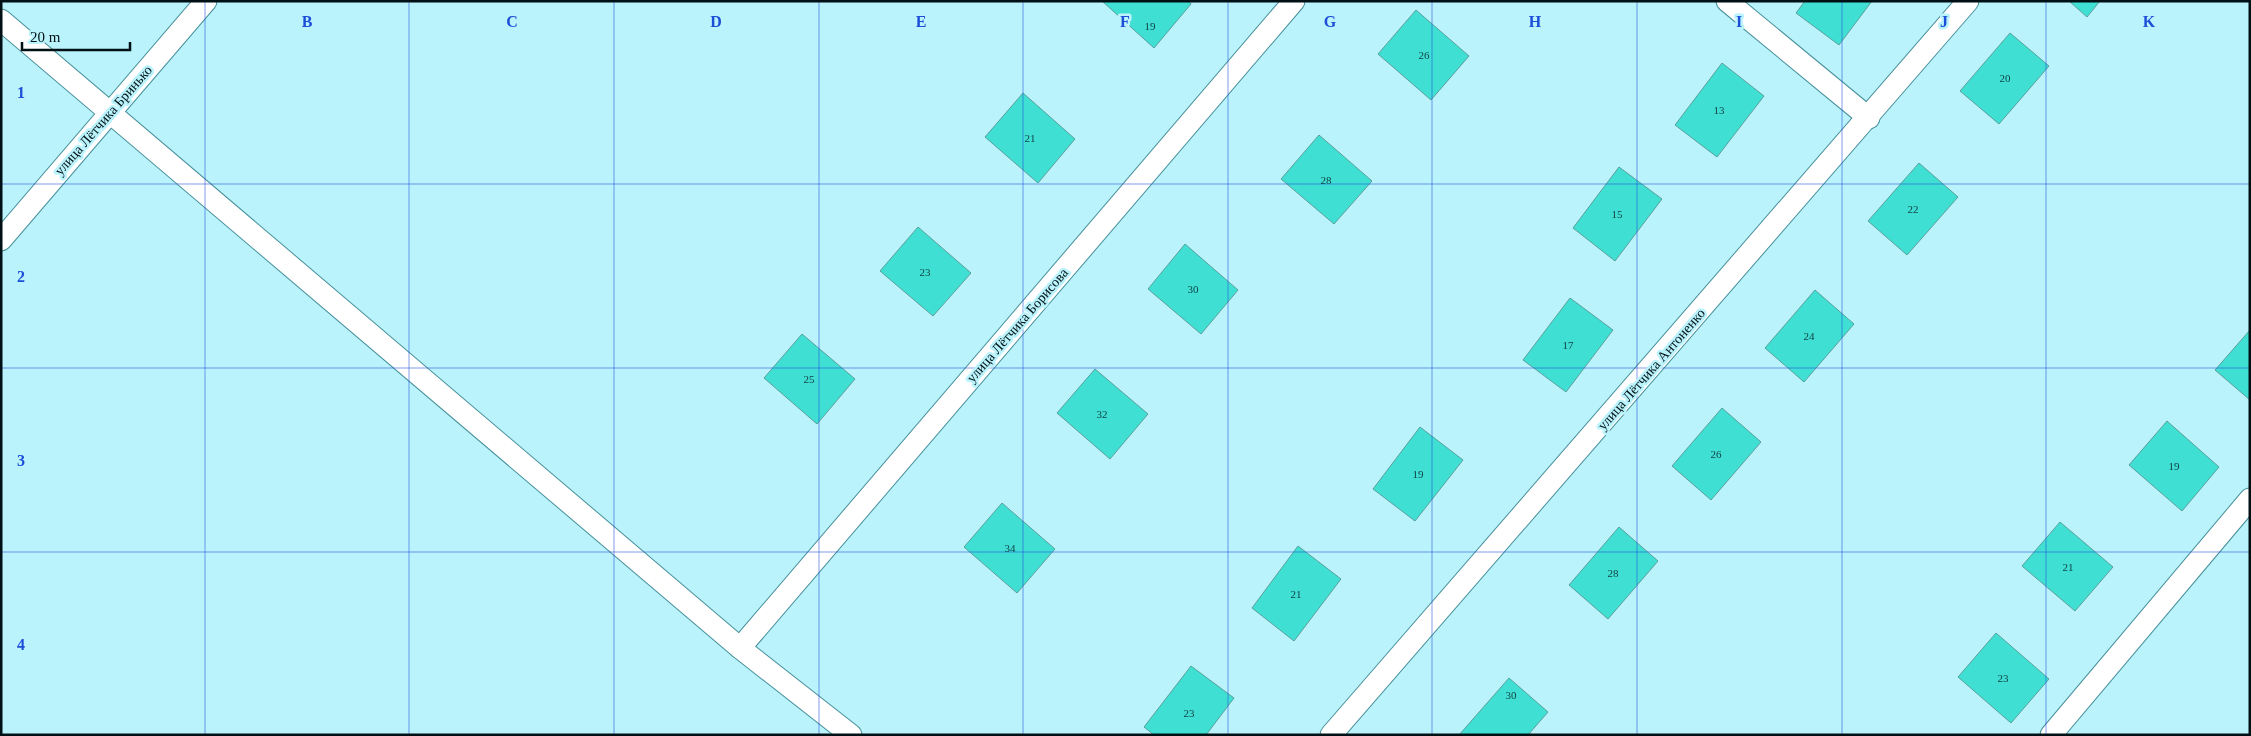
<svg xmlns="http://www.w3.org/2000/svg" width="2251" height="736" viewBox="0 0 2251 736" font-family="Georgia,serif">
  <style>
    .building { fill: #40dfd4; stroke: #59a19b }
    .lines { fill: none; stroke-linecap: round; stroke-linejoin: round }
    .service-casing { stroke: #47909a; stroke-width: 23 }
    .service { stroke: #fff; stroke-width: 21 }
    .grid { fill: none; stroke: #1d4ed8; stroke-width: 1; stroke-opacity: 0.55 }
    .labels { text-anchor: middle; stroke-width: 5; stroke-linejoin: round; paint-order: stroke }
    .number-label { font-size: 11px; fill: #104445 }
    .street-label { font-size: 14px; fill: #001115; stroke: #baf3fc }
    .grid-label { font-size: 16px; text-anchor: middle; font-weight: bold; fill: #1d4ed8; stroke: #baf3fc; stroke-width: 5; stroke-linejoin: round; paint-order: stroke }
  </style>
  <rect width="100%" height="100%" fill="#baf3fc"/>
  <g class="building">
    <polygon points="1102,1 1189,1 1191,4 1154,48"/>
    <polygon points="1805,1 1872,1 1839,45 1796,13"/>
    <polygon points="2069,1 2100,1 2087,17"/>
    <polygon points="1416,10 1469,56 1431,100 1378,54"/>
    <polygon points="2010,33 2049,66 1999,124 1960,91"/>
    <polygon points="1722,63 1764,96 1717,157 1675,125"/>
    <polygon points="1023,93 1075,139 1038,183 985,137"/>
    <polygon points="1319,135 1372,181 1334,224 1281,179"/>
    <polygon points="1919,163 1958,197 1907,255 1868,221"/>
    <polygon points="1619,167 1662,199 1615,261 1573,228"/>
    <polygon points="918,227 971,273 933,316 880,271"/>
    <polygon points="1185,244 1238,290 1201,334 1148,289"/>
    <polygon points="1815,290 1854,324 1804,382 1765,348"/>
    <polygon points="1570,298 1613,330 1566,392 1523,360"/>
    <polygon points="2250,330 2250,400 2215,370"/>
    <polygon points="802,334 855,379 817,424 764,378"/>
    <polygon points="1095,369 1148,414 1110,459 1057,413"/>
    <polygon points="1722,408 1761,442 1711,500 1672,466"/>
    <polygon points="2167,421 2219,467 2182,511 2129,465"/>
    <polygon points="1420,427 1463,460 1415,521 1373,489"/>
    <polygon points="1002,503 1055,549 1017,593 964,547"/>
    <polygon points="2060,522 2113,567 2075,611 2022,566"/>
    <polygon points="1619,527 1658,561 1608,619 1569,585"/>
    <polygon points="1298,546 1341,579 1294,641 1252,608"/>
    <polygon points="1996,633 2049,679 2011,723 1958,677"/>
    <polygon points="1191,666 1234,698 1206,735 1154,735 1144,727"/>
    <polygon points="1509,678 1548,712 1528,735 1459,735"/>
  </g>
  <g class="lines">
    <defs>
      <g id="service">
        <polyline points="1727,1 1869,118"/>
        <polyline points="1,20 740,648 851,735"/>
        <polyline points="1,240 206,1"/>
        <polyline points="740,648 1294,1"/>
        <polyline points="1331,735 1968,1"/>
        <polyline points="2051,735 2250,499"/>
      </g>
    </defs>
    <use href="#service" class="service-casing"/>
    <use href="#service" class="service"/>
  </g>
  <path class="grid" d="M205,1V735M409,1V735M614,1V735M819,1V735M1023,1V735M1228,1V735M1432,1V735M1637,1V735M1842,1V735M2046,1V735M1,184H2250M1,368H2250M1,552H2250"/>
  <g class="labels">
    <g class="number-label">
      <text x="1150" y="30">19</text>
      <text x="1424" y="59">26</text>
      <text x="2005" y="82">20</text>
      <text x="1719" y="114">13</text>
      <text x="1030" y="142">21</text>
      <text x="1326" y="184">28</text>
      <text x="1913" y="213">22</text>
      <text x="1617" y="218">15</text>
      <text x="925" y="276">23</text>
      <text x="1193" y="293">30</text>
      <text x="1809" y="340">24</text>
      <text x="1568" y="349">17</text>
      <text x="809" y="383">25</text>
      <text x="1102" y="418">32</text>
      <text x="1716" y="458">26</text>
      <text x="2174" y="470">19</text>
      <text x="1418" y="478">19</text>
      <text x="1010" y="552">34</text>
      <text x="2068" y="571">21</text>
      <text x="1613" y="577">28</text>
      <text x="1296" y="598">21</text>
      <text x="2003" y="682">23</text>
      <text x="1511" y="699">30</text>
      <text x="1189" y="717">23</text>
    </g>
    <g class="street-label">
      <text transform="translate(103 120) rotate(-49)" y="5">улица Лётчика Бринько</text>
      <text transform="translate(1017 325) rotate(-49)" y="5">улица Лётчика Борисова</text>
      <text transform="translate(1651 369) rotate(-49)" y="5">улица Лётчика Антоненко</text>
    </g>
  </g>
  <g class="grid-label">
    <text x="307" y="27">B</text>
    <text x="512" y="27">C</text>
    <text x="716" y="27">D</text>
    <text x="921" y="27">E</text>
    <text x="1125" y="27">F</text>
    <text x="1330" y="27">G</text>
    <text x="1535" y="27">H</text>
    <text x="1739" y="27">I</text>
    <text x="1944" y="27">J</text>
    <text x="2149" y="27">K</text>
    <text x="21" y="98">1</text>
    <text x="21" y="282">2</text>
    <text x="21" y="466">3</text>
    <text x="21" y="650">4</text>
  </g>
  <rect width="2251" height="736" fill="none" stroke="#001115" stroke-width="5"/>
  <path d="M22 42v8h108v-8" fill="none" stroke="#001115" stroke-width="2.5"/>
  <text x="30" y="42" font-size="15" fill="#001115" stroke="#baf3fc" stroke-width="4" paint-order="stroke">20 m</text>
</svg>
